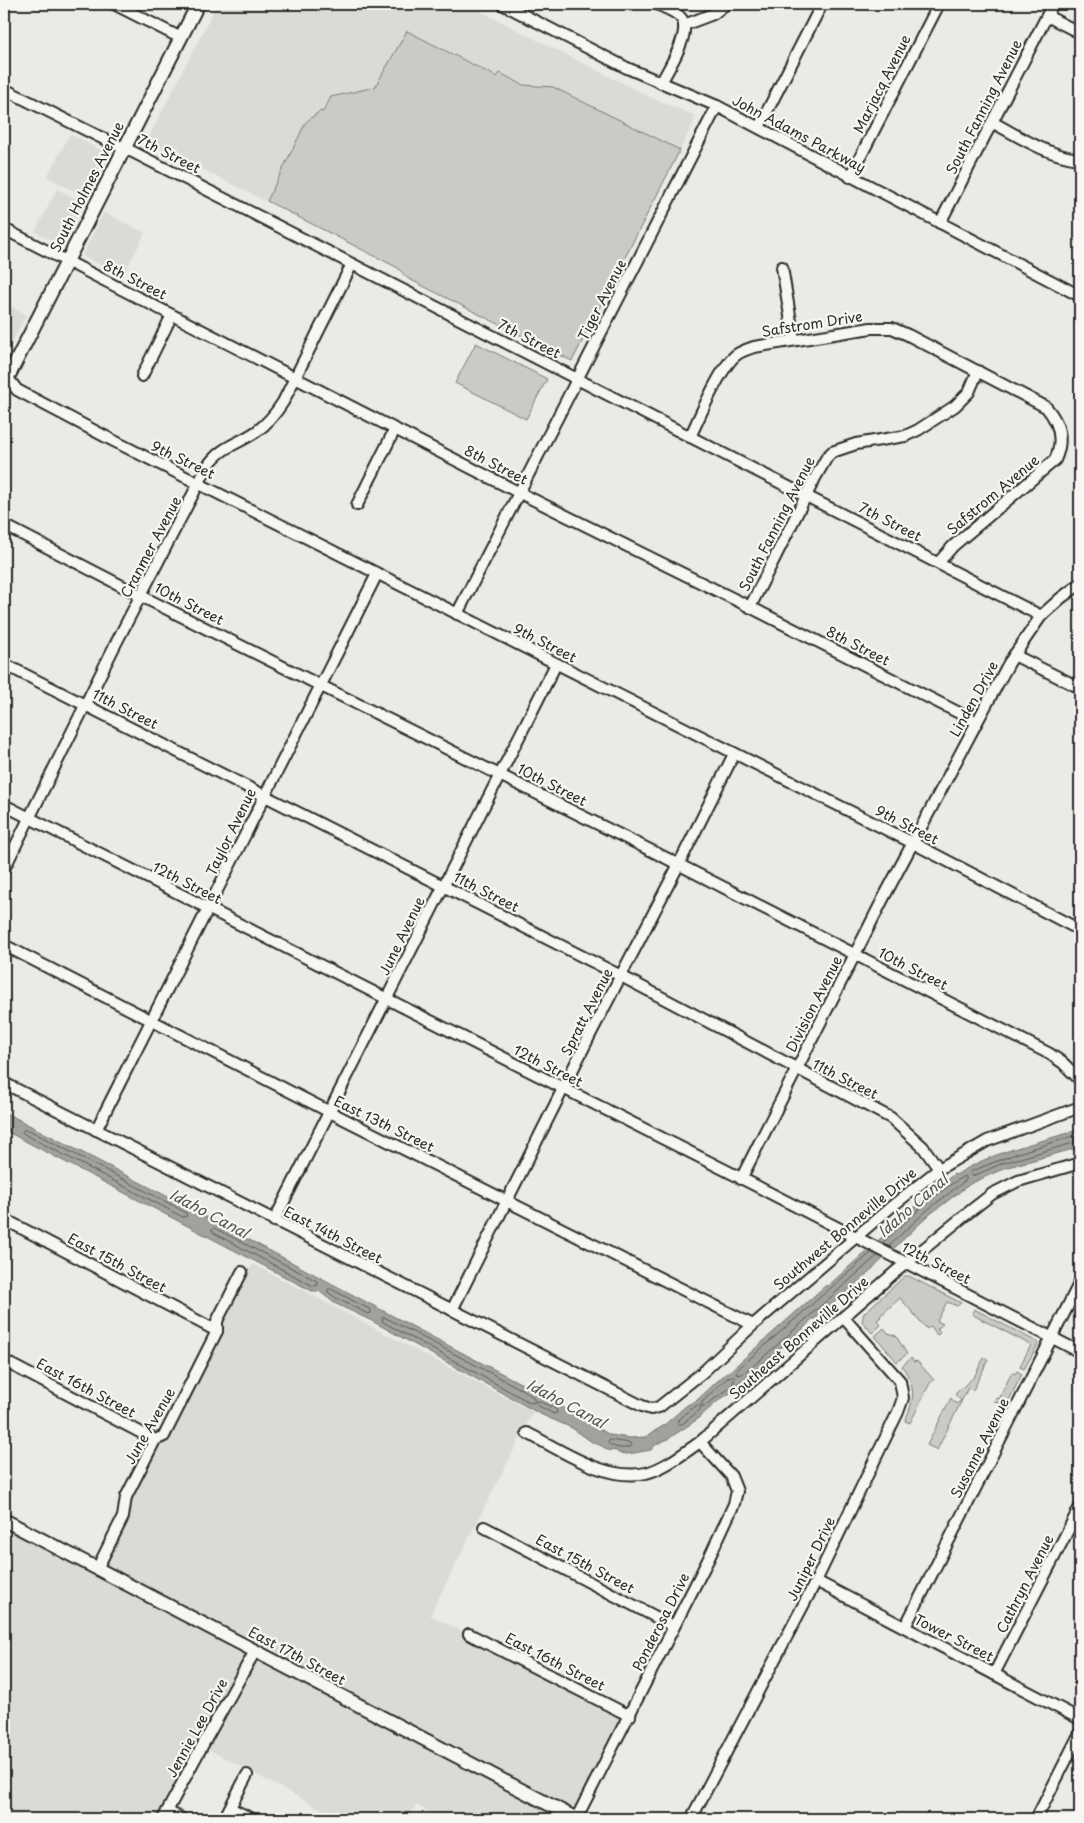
<svg xmlns="http://www.w3.org/2000/svg" width="1084" height="1823" viewBox="0 0 1084 1823" font-family="'Playpen Sans',sans-serif">
  <style>
    .built { fill: #dadad6 }
    .green { fill: #cacac7; stroke: #7a7a79 }
    .water { fill: #a1a19e; stroke: #727270 }
    .lines { fill: none; stroke-linecap: round; stroke-linejoin: round }
    .shore { stroke: #5a5a59; stroke-width: 1 }
    .minor-casing { stroke: #2b2b2b; stroke-width: 14 }
    .major-casing { stroke: #2b2b2b; stroke-width: 16 }
    .minor { stroke: #f6f6f2; stroke-width: 10 }
    .major { stroke: #f6f6f2; stroke-width: 12 }
    .labels { text-anchor: middle; stroke-width: 4.5; stroke-linejoin: round; paint-order: stroke }
    .street-label { font-size: 14px; fill: #2b2b2b; stroke: #f6f6f2 }
    .water-label { font-size: 15px; font-style: italic; fill: #545453; stroke: #f6f6f2 }
  </style>
  <rect width="100%" height="100%" fill="#eaeae6"/>
  <filter id="ink" filterUnits="userSpaceOnUse"><feTurbulence type="fractalNoise" baseFrequency=".02" numOctaves="2"/><feDisplacementMap in="SourceGraphic" scale="10" xChannelSelector="R" yChannelSelector="G"/><feConvolveMatrix kernelMatrix="1 2 1 2 8 2 1 2 1" color-interpolation-filters="sRGB"/></filter>
  <g filter="url(#ink)">
    <g class="built">
      <polygon points="217,4 466,4 652,98 694,115 694,122 574,360 570,361 407,278 398,268 147,141"/>
      <polygon points="70,134 106,153 107,155 86,197 47,177"/>
      <polygon points="57,189 83,202 62,245 35,232"/>
      <polygon points="104,212 145,233 123,276 82,256"/>
      <polygon points="4,303 26,315 7,352 4,354"/>
      <polygon points="253,1264 533,1412 430,1615 630,1716 577,1819 443,1819 416,1805 408,1819 340,1819 202,1746 163,1819 4,1819 4,1520 96,1568 123,1517 155,1440 164,1436 217,1331"/>
    </g>
    <g class="green">
      <polygon points="407,31 497,77 500,73 523,85 553,87 680,150 572,361 407,278 398,268 267,201 306,122 320,111 323,112 331,97 375,87"/>
      <polygon points="476,343 547,379 526,419 455,383"/>
      <polygon points="905,1276 909,1276 961,1303 957,1306 947,1302 937,1321 943,1324 937,1329 940,1333 937,1335 931,1326 927,1329 900,1298 880,1316 881,1317 877,1320 881,1325 872,1333 862,1321 864,1313"/>
      <polygon points="974,1309 1039,1343 1024,1369 1020,1367 1021,1364 1031,1345 975,1316 972,1313"/>
      <polygon points="884,1328 888,1333 896,1336 907,1354 897,1362 875,1336"/>
      <path d="M911,1358L914,1362L917,1361L934,1380L930,1383L910,1423L905,1421C915,1398 916,1387 902,1366Z"/>
      <polygon points="984,1358 988,1360 973,1390 968,1388 937,1450 927,1445 951,1398 956,1404 961,1401 955,1394 974,1377"/>
      <polygon points="1017,1371 1022,1374 1006,1406 994,1401 996,1398 999,1399 1012,1372 1015,1374"/>
    </g>
    <path class="water" d="M4,1112L176,1201L474,1359L524,1385L539,1396L593,1423L598,1428L610,1435L630,1438L645,1437L663,1426L687,1405L696,1401L725,1374L731,1370L825,1286L829,1285L924,1199L954,1174L956,1175C992,1151 1039,1143 1080,1129V1146L1073,1149L1005,1168L970,1184L929,1215L868,1273L815,1319H812L804,1328L745,1379L742,1380L737,1384L736,1389L718,1401L695,1421L668,1439L655,1445L651,1450L628,1454L618,1453L617,1451L607,1450L602,1446L592,1442L572,1428L540,1414L372,1321L334,1303L319,1291H312L4,1130Z"/>
    <g class="lines">
      <g class="shore">
        <polygon points="24,1130 29,1130 174,1206 186,1213 187,1216 183,1217 24,1134 22,1132"/>
        <polyline points="1080,1134 1018,1153 972,1171 970,1174 973,1176 1003,1163 1080,1141"/>
        <polygon points="214,1228 317,1281 318,1285 313,1286 214,1233 212,1230"/>
        <path d="M882,1243C908,1220 934,1194 964,1176L966,1177V1180L926,1211L888,1247"/>
        <polyline points="872,1252 739,1368 736,1372 737,1375 742,1374 759,1361 878,1255"/>
        <polygon points="331,1289 371,1310 371,1313 368,1314 336,1298 328,1292 328,1290"/>
        <polygon points="384,1317 521,1389 533,1397 535,1402 531,1403 383,1322 382,1319"/>
        <polygon points="732,1376 735,1378 731,1387 705,1406 702,1406 702,1402 726,1379"/>
        <polygon points="538,1401 556,1409 557,1413 554,1414 537,1405"/>
        <polygon points="699,1405 701,1407 700,1410 682,1424 678,1424 678,1421 689,1410"/>
        <path d="M610,1440L630,1443L632,1446C625,1450 613,1448 608,1443Z"/>
      </g>
      <defs>
        <g id="minor">
          <polyline points="114,4 181,38"/>
          <polyline points="502,4 627,68 717,106 1080,296"/>
          <path d="M657,4C664,8 676,11 681,18C693,32 668,69 661,83"/>
          <polyline points="1047,16 1080,33"/>
          <polyline points="684,25 713,14 726,4"/>
          <polyline points="4,89 114,144 125,148 1041,616"/>
          <path d="M992,122C1020,137 1048,156 1080,159"/>
          <polyline points="759,127 822,4"/>
          <polyline points="850,177 939,4"/>
          <polyline points="940,223 1053,4"/>
          <polyline points="4,229 518,492 742,603 977,722"/>
          <polyline points="782,267 794,340"/>
          <polyline points="4,373 17,390 110,439 913,843 1080,930"/>
          <polyline points="142,376 172,315"/>
          <path d="M690,437C700,416 720,368 736,355C741,351 748,349 754,347L871,328H892L908,335L1046,407C1060,423 1064,440 1055,460L953,546L939,562"/>
          <polyline points="357,505 395,429"/>
          <polyline points="4,525 151,601 670,860 1050,1054 1063,1063 1080,1080"/>
          <polyline points="750,607 815,478 827,457 832,452 856,444 905,436 918,430 955,406 969,392 978,371"/>
          <polyline points="457,614 717,106"/>
          <polyline points="1014,655 1080,688"/>
          <polyline points="4,664 621,976 891,1118 923,1147 939,1169"/>
          <polyline points="4,805 735,1175 1080,1352"/>
          <path d="M4,869L113,649L207,467C222,445 237,445 257,431C268,423 276,413 283,402L352,264"/>
          <polyline points="4,945 328,1111 753,1325"/>
          <polyline points="4,1083 642,1406 651,1409 659,1407 703,1372 753,1325 891,1207 939,1169 987,1141 1080,1107"/>
          <polyline points="96,1130 377,574"/>
          <polyline points="741,1179 883,899 977,722 1009,663 1041,616 1061,598 1080,584"/>
          <polyline points="4,1219 217,1331"/>
          <polyline points="274,1221 556,664"/>
          <polyline points="452,1310 591,1033 679,864 734,754"/>
          <polyline points="4,1361 155,1440"/>
          <path d="M527,1433C561,1450 606,1482 646,1473C665,1468 684,1453 700,1442L894,1273L969,1212L992,1194L1018,1181L1080,1163"/>
          <polyline points="484,1527 673,1626"/>
          <polyline points="97,1569 123,1517 126,1497 155,1440 164,1436 217,1331 217,1321 242,1272"/>
          <polyline points="816,1581 1080,1719"/>
          <polyline points="905,1627 1080,1282"/>
          <polyline points="469,1634 630,1716"/>
          <polyline points="994,1674 1080,1507"/>
          <polyline points="230,1808 252,1819"/>
          <polyline points="167,1811 182,1819"/>
          <polyline points="163,1819 195,1759 255,1651"/>
          <polyline points="224,1819 247,1775"/>
          <polyline points="576,1819 709,1558 734,1504 737,1491 731,1476 700,1442"/>
          <polyline points="691,1819 816,1581 898,1412 903,1398 900,1381 844,1318"/>
          <polyline points="1036,1819 1080,1733"/>
        </g>
        <g id="major">
          <polyline points="4,385 198,4"/>
          <polyline points="4,1520 577,1819"/>
        </g>
      </defs>
      <use href="#minor" class="minor-casing"/>
      <use href="#major" class="major-casing"/>
      <use href="#minor" class="minor"/>
      <use href="#major" class="major"/>
    </g>
  </g>
  <g class="labels">
    <g class="street-label">
      <text transform="translate(882 84) rotate(-63)" y="5">Marjacq Avenue</text>
      <text transform="translate(984 107) rotate(-63)" y="5">South Fanning Avenue</text>
      <text transform="translate(799 134) rotate(28)" y="5">John Adams Parkway</text>
      <text transform="translate(169 154) rotate(27)" y="5">7th Street</text>
      <text transform="translate(87 187) rotate(-63)" y="5">South Holmes Avenue</text>
      <text transform="translate(135 280) rotate(27)" y="5">8th Street</text>
      <text transform="translate(602 300) rotate(-63)" y="5">Tiger Avenue</text>
      <text transform="translate(812 324) rotate(-9)" y="5">Safstrom Drive</text>
      <text transform="translate(529 339) rotate(27)" y="5">7th Street</text>
      <text transform="translate(183 460) rotate(26)" y="5">9th Street</text>
      <text transform="translate(496 465) rotate(27)" y="5">8th Street</text>
      <text transform="translate(993 495) rotate(-40)" y="5">Safstrom Avenue</text>
      <text transform="translate(890 522) rotate(27)" y="5">7th Street</text>
      <text transform="translate(777 524) rotate(-63)" y="5">South Fanning Avenue</text>
      <text transform="translate(151 547) rotate(-62)" y="5">Cranmer Avenue</text>
      <text transform="translate(189 604) rotate(27)" y="5">10th Street</text>
      <text transform="translate(545 643) rotate(27)" y="5">9th Street</text>
      <text transform="translate(858 646) rotate(27)" y="5">8th Street</text>
      <text transform="translate(974 699) rotate(-61)" y="5">Linden Drive</text>
      <text transform="translate(125 709) rotate(27)" y="5">11th Street</text>
      <text transform="translate(552 785) rotate(27)" y="5">10th Street</text>
      <text transform="translate(907 825) rotate(27)" y="5">9th Street</text>
      <text transform="translate(231 832) rotate(-64)" y="5">Taylor Avenue</text>
      <text transform="translate(187 883) rotate(27)" y="5">12th Street</text>
      <text transform="translate(486 892) rotate(27)" y="5">11th Street</text>
      <text transform="translate(402 936) rotate(-64)" y="5">June Avenue</text>
      <text transform="translate(913 969) rotate(27)" y="5">10th Street</text>
      <text transform="translate(814 1004) rotate(-63)" y="5">Division Avenue</text>
      <text transform="translate(587 1012) rotate(-63)" y="5">Spratt Avenue</text>
      <text transform="translate(548 1066) rotate(27)" y="5">12th Street</text>
      <text transform="translate(845 1079) rotate(27)" y="5">11th Street</text>
      <text transform="translate(384 1124) rotate(26)" y="5">East 13th Street</text>
      <text transform="translate(845 1229) rotate(-40)" y="5">Southwest Bonneville Drive</text>
      <text transform="translate(333 1235) rotate(27)" y="5">East 14th Street</text>
      <text transform="translate(117 1263) rotate(28)" y="5">East 15th Street</text>
      <text transform="translate(936 1263) rotate(27)" y="5">12th Street</text>
      <text transform="translate(799 1338) rotate(-41)" y="5">Southeast Bonneville Drive</text>
      <text transform="translate(86 1388) rotate(28)" y="5">East 16th Street</text>
      <text transform="translate(150 1426) rotate(-60)" y="5">June Avenue</text>
      <text transform="translate(980 1448) rotate(-63)" y="5">Susanne Avenue</text>
      <text transform="translate(811 1559) rotate(-64)" y="5">Juniper Drive</text>
      <text transform="translate(585 1564) rotate(28)" y="5">East 15th Street</text>
      <text transform="translate(1025 1584) rotate(-63)" y="5">Cathryn Avenue</text>
      <text transform="translate(661 1622) rotate(-63)" y="5">Ponderosa Drive</text>
      <text transform="translate(954 1638) rotate(27)" y="5">Tower Street</text>
      <text transform="translate(297 1656) rotate(28)" y="5">East 17th Street</text>
      <text transform="translate(555 1662) rotate(27)" y="5">East 16th Street</text>
      <text transform="translate(197 1728) rotate(-61)" y="5">Jennie Lee Drive</text>
    </g>
    <g class="water-label">
      <text transform="translate(913 1206) rotate(-41)" y="5">Idaho Canal</text>
      <text transform="translate(209 1214) rotate(28)" y="5">Idaho Canal</text>
      <text transform="translate(566 1404) rotate(28)" y="5">Idaho Canal</text>
    </g>
  </g>
  <rect width="1084" height="1823" fill="none" stroke="#f6f6f2" stroke-width="20"/>
  <rect x="10" y="10" width="1064" height="1803" fill="none" stroke="#2b2b2b" stroke-width="2" filter="url(#ink)"/>
</svg>
